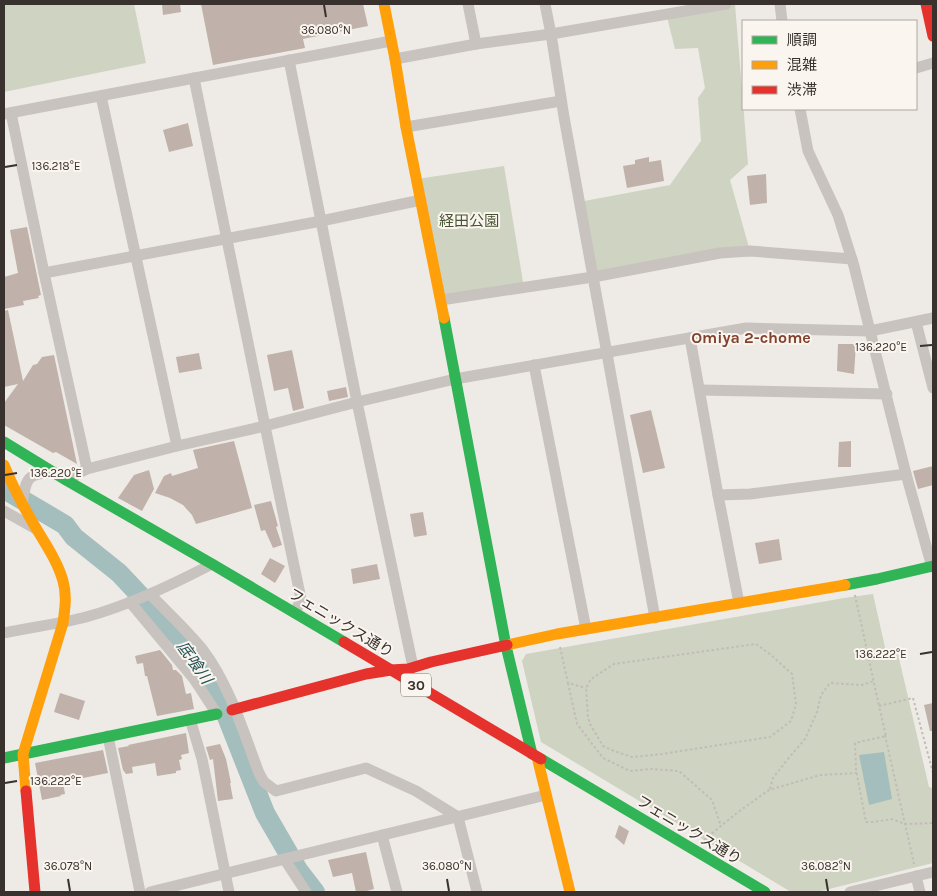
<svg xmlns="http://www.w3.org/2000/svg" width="937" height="896" viewBox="0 0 937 896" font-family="Karla,'Noto Sans JP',sans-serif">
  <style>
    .green { fill: #cfd3c2 }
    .water { fill: #a4bebe }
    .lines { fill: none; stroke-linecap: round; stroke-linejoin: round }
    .river { stroke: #a4bebe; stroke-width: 20 }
    .building { fill: #c0b1aa }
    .path { stroke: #c1bcb8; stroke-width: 2; stroke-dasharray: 2.5 2.5; stroke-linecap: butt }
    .street { stroke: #c8c3bf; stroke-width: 11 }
    .fast { stroke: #30b455; stroke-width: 11 }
    .slow { stroke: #ff9f0a; stroke-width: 11 }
    .jam { stroke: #e5322d; stroke-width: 11 }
    .ticks { fill: none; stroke: #39312d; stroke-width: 2 }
    .labels { text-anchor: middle; stroke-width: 4; stroke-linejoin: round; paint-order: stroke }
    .shield { fill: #faf5ef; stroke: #736c67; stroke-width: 1 }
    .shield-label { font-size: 14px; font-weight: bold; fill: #39312d }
    .park-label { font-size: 15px; fill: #485532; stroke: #faf5ef }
    .street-label { font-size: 15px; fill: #39312d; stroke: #faf5ef }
    .neighbourhood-label { font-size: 16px; font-weight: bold; fill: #81422d; stroke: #faf5ef }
    .water-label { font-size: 16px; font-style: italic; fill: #255458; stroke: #faf5ef }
    .ticks-label { font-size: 12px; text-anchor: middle; fill: #39312d; stroke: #faf5ef; stroke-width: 4; stroke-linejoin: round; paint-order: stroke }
  </style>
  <rect width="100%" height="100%" fill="#eeebe6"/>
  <g class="green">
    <polygon points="4,4 134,4 146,63 4,92"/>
    <polygon points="707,4 735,4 748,164 730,180 750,251 593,275 579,202 670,185 701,141 698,98 705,88 698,48 675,49 666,13"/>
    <polygon points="504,166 524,288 441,300 417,179"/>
    <polygon points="873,594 887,656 898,654 929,787 933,788 933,863 817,892 791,892 541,742 522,661 526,654 844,598"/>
  </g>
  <polygon class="water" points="884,752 892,799 869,805 859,755"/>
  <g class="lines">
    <polyline class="river" points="4,489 65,525 74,537 119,573 180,638 205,671 222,704 265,813 298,870 315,892"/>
  </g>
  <g class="building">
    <polygon points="162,4 180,4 181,12 163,15"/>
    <polygon points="201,4 363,4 368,26 303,39 305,48 213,65"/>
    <polygon points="188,123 193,146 169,152 163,130"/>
    <polygon points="649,157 649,162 661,160 664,181 627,188 623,166 635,164 635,160"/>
    <polygon points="766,174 767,203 750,205 747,176"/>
    <polygon points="27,227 41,295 38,296 39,298 23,301 24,305 4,309 4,277 18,273 10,230"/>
    <polygon points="8,310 23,381 33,365 37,364 42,357 54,355 77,464 56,452 53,453 4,425 4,403 18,384 4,387 4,311"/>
    <polygon points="838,344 856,344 854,374 837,371"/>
    <polygon points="292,350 304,408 293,411 288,388 274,391 267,355"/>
    <polygon points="199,353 202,369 179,373 176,357"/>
    <polygon points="346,387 348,397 329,401 327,391"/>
    <polygon points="651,410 665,468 643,473 630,415"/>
    <polygon points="234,441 252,508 196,524 192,515 183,505 170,498 155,493 164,476 171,473 172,476 198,468 193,450"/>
    <polygon points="851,441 851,467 838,467 839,442"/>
    <polygon points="933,466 933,485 918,489 913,471"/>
    <polygon points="149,470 154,489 142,511 118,498 134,475"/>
    <polygon points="271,501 278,526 276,527 282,545 273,548 265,530 261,531 254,505"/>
    <polygon points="423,512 427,535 414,537 410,514"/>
    <polygon points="779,539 782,560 759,564 755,543"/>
    <polygon points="270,558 285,566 275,583 261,574"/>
    <polygon points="377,564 380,579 353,584 351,569"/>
    <polygon points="160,650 172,665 173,670 176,670 182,676 186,694 191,693 194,709 157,716 147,676 145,676 143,663 137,664 135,656"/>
    <polygon points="60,693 85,701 79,720 54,712"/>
    <polygon points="933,703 933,731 930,731 924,705"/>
    <polygon points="186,733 189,753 181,755 182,759 179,760 181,770 176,771 176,773 157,776 155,763 132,767 133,773 126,774 123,770 118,748 129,746 128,745"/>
    <polygon points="220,744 226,759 231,783 230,783 233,799 218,801 213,759 210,760 206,747"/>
    <polygon points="103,750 108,773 63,782 65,794 60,795 61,796 42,800 35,763"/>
    <polygon points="619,825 629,831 624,845 615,837"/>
    <polygon points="366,852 374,889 363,892 356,892 352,873 333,877 328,860"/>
  </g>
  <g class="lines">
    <g class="path">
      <polyline points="855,595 879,706"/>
      <polygon points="756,644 770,654 792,674 796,704 791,721 770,737 662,754 632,757 614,751 603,746 590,724 588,717 586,688 591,679 614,664"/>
      <polyline points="560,647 568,683 586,688"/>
      <polyline points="568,683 577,724 603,758 630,771 651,769 679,771 712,800 721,826"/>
      <polyline points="885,735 914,864"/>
      <polyline points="933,773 913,698 879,706 886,736 855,743 856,770 866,822 874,822 892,819 905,824 933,823"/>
      <polyline points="770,789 773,778 787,760 805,739 817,712 821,695 830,683 862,685 874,681"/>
      <polyline points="704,840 738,812 769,790 820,775 857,773"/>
    </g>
    <g class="street">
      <polyline points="468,4 476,44"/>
      <polyline points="545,4 551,34 564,117 655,618"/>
      <polyline points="780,4 782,21"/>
      <polyline points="395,59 476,44 551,34 726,4"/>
      <polyline points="289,60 357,402 413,667"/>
      <polyline points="916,68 933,63"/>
      <polyline points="194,78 265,426 301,599 295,613"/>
      <polyline points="101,96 177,446"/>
      <polyline points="800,109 808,151 838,215 854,266 870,331 906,474 932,567"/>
      <polyline points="11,113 44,273 87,469"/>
      <polyline points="4,114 391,41"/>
      <polyline points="406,127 561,101"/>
      <polyline points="44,273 321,221 421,200"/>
      <polyline points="441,300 593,277 720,253 750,251 852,259"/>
      <polyline points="916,322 933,388"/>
      <polyline points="690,338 718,495 739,603"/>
      <polyline points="534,365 586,629"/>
      <polyline points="700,390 887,394"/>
      <polyline points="66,480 87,469 177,446 265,426 357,402 455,379 746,328 870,331 933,318"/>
      <polyline points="718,495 750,494 906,474"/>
      <path d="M22,503C26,479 27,472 54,473"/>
      <polyline points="4,511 36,529"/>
      <path d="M150,594C167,612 187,630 203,650C230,686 243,731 259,773L264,782L276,791L366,768L416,791L458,817L477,892"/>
      <polyline points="130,602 194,679 217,714"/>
      <path d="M4,633C31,627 59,624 86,617C130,605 172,585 212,564"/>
      <polyline points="190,719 202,759 229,892"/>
      <polyline points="108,736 140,892"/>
      <polyline points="382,835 397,892"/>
      <polyline points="285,860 306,892"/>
      <polyline points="916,876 920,892"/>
      <polyline points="150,892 546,795"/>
      <polyline points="850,892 933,872"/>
    </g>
    <g class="fast">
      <polyline points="444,318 506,646 532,754"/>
      <polyline points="4,442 66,480 212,564 344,642"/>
      <polyline points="845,585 877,579 933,566"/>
      <polyline points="4,758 217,714"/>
      <polyline points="541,759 765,892"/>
    </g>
    <g class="slow">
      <polyline points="384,4 395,59 406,127 444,318"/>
      <path d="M4,465C12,485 22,504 33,523C44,542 57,560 63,581C67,595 65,609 63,623L23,754L26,791"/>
      <polyline points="507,645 557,634 845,585"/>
      <polyline points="537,757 570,892"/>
    </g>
    <g class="jam">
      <polyline points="926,4 933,36"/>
      <polyline points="344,642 541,759"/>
      <polyline points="232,710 366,674 391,670 408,669 431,662 507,645"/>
      <polyline points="26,791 35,892"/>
    </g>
  </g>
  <path class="ticks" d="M324,5L326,17M5,167L17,165M920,346L932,345M5,475L17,473M920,654L932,652M5,783L17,781M68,879L70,891M447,879L449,891M826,879L828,891"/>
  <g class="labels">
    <rect class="shield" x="401" y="673.5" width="30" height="23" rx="4"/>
    <g class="shield-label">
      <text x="416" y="690">30</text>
    </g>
    <g class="park-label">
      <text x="469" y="226">経田公園</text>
    </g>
    <g class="street-label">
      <text transform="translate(341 623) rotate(31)" y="5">フェニックス通り</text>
      <text transform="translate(689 830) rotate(31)" y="5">フェニックス通り</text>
    </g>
    <g class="neighbourhood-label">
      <text x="751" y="343">Omiya 2-chome</text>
    </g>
    <g class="water-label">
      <text transform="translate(195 662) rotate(55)" y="6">底喰川</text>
    </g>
  </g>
  <g class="ticks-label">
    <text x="326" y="34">36.080°N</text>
    <text x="56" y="170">136.218°E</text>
    <text x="881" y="351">136.220°E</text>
    <text x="56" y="477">136.220°E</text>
    <text x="881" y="658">136.222°E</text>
    <text x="56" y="785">136.222°E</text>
    <text x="68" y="870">36.078°N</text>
    <text x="447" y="870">36.080°N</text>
    <text x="826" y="870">36.082°N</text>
  </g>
  <rect width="937" height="896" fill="none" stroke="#39312d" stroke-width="10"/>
  <rect x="742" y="20" width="175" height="90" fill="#faf5ef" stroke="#ada7a1"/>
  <rect x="752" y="36" width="25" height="8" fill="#30b455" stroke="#ada7a1"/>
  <text x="787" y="45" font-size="15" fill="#39312d">順調</text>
  <rect x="752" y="61" width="25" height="8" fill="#ff9f0a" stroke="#ada7a1"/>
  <text x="787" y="70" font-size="15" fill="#39312d">混雑</text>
  <rect x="752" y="86" width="25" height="8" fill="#e5322d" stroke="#ada7a1"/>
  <text x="787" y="95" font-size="15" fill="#39312d">渋滞</text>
</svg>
